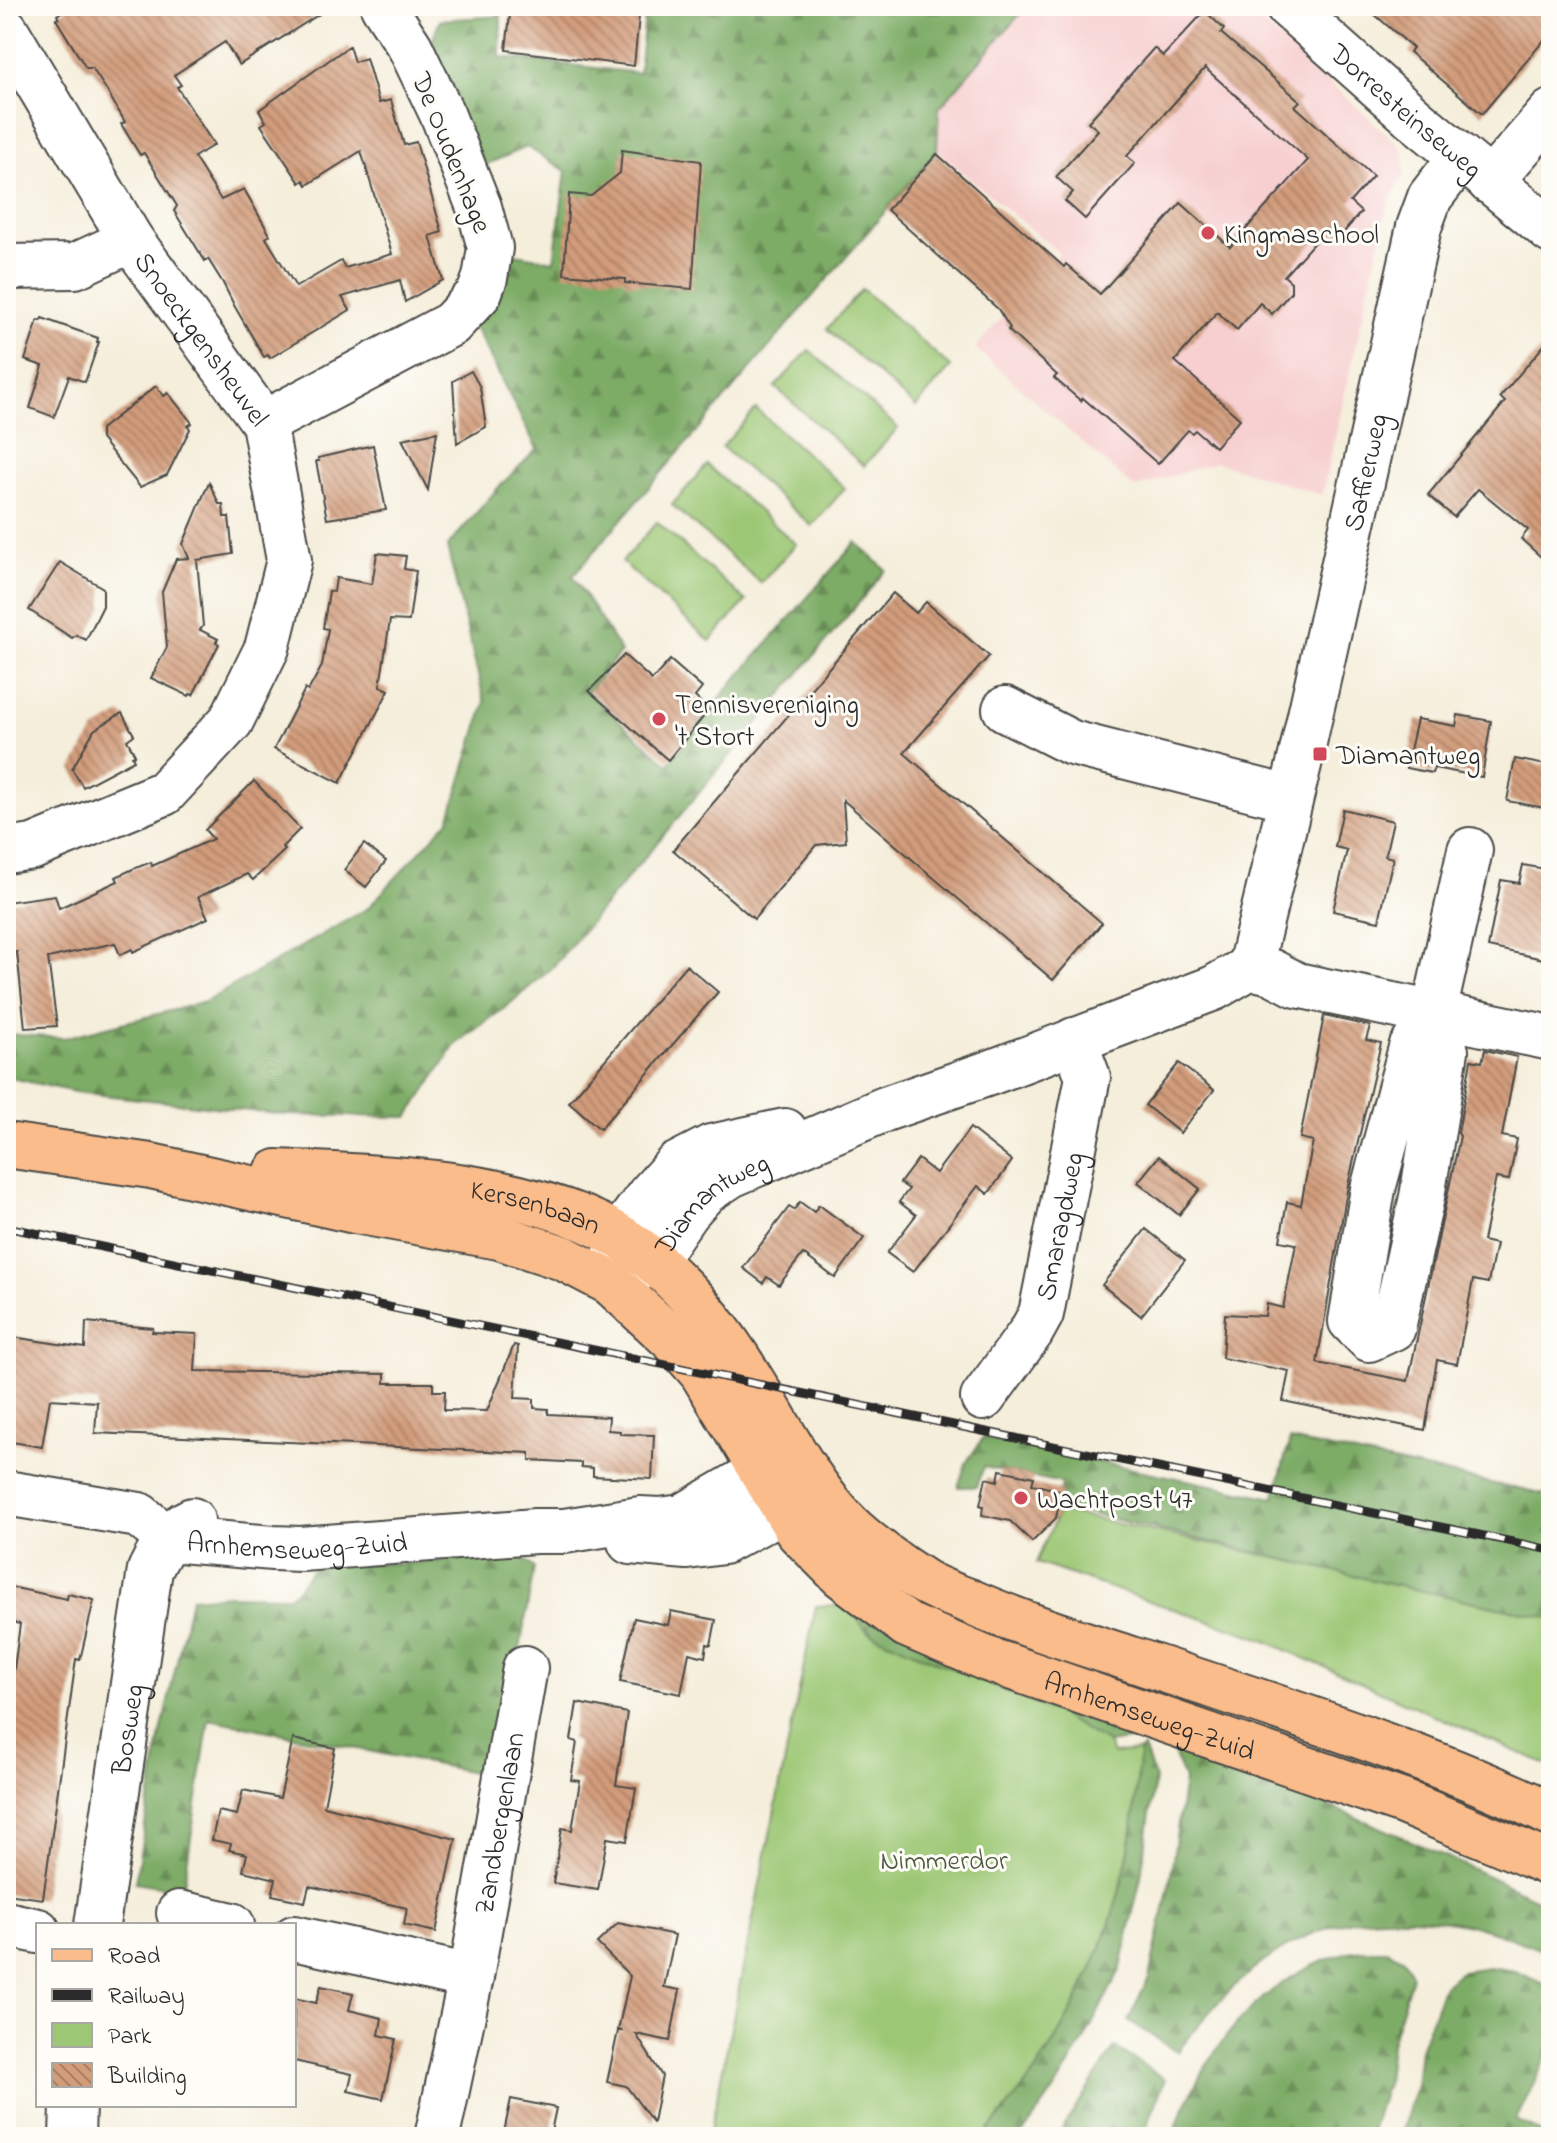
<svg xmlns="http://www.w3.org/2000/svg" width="1557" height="2143" viewBox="0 0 1557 2143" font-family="'Indie Flower',sans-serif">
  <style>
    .built { fill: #f7cfd0 }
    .green { fill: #9cc774; stroke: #647950; stroke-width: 2 }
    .forest { fill: url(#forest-firs); stroke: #546c48; stroke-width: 2 }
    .building { fill: url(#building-back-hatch) }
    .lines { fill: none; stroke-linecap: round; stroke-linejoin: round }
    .minor-casing { stroke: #494845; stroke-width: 48 }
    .major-casing { stroke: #494845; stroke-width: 48 }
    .minor { stroke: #fff; stroke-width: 44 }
    .major { stroke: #fabc8b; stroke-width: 44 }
    .rail-casing { stroke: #2b2b2b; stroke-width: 9 }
    .rail { stroke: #fdfcf7; stroke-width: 6; stroke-dasharray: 18; stroke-linecap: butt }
    .poi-dot { fill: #d1495b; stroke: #fdfcf7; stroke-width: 3 }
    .labels { text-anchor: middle; stroke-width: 6; stroke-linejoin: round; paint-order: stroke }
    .street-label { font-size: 28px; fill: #2b2b2b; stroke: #fdfcf7 }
    .poi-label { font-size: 28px; fill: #2b2b2b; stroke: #fdfcf7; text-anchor: start }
    .park-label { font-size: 28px; fill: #4d5a41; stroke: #fdfcf7 }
  </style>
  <defs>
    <pattern id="forest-firs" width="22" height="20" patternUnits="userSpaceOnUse" patternTransform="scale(2)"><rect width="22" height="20" fill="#7dac66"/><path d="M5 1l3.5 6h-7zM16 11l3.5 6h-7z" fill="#678c54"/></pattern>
    <pattern id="building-back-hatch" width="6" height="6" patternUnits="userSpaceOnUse" patternTransform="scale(2)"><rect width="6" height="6" fill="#d29c7b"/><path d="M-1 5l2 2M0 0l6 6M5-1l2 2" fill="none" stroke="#ab7f65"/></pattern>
  </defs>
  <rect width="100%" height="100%" fill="#fdfcf7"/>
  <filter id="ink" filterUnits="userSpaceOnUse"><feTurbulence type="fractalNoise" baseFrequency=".0125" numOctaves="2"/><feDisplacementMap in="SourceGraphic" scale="16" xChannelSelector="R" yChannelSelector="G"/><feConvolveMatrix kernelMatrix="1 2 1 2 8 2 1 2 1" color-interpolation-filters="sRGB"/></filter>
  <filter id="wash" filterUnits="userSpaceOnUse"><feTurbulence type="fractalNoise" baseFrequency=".006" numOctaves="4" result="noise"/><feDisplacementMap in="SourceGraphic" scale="32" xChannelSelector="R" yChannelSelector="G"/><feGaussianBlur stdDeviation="1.8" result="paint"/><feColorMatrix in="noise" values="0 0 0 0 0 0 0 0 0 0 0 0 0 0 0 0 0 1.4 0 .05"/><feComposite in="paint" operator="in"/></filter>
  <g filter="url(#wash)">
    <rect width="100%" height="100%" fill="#f5eedb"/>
    <polygon class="built" points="1027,6 1243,6 1397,143 1404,152 1405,174 1390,200 1386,212 1322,495 1216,462 1134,488 975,348 1059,253 937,151 939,108"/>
    <g class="green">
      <polygon points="862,289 951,367 916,407 827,329"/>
      <polygon points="809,350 898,428 864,466 775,387"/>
      <polygon points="756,409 845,488 812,526 722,447"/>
      <polygon points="707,465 796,544 761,583 672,505"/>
      <polygon points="657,522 746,601 710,641 622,562"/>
      <polygon points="1059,1511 1551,1617 1551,1767 1257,1637 1036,1563"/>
      <path d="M845,1605L869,1633L1054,1712L1108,1743L1113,1754L1140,1751C1136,1784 1135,1817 1129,1849C1115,1927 1080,2004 1037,2069C1021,2093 1001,2114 984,2137H709L816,1606Z"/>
    </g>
    <g class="forest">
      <polygon points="646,6 1027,6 939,108 937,151 573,576 621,652 587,692 668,764 723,694 856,542 886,570 552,968 507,1006 456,1044 408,1117 287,1115 75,1092 6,1077 6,1034 64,1038 205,1002 368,908 449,820 485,703 447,547 498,488 537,449 471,320 502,258 516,254 554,261 566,171 527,147 485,165 441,74 432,41 440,20 501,16 500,57 639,73"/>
      <polygon points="983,1438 1274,1498 1290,1440 1551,1496 1551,1618 1389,1584 1059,1506 1062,1483 984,1467 976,1487 958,1487 966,1463"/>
      <polygon points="519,1555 534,1568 498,1777 209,1719 183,1890 135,1882 161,1733 191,1598 227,1595 289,1596 298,1588 317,1562 400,1564"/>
      <polygon points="845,1605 1168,1734 1108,1743 1054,1712 869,1633"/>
      <path d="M1144,1748L1155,1779L1141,1876L1121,1968L1083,2042L1056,2087L1021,2137H984C1001,2114 1021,2093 1037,2069C1080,2004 1115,1927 1129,1849C1135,1817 1136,1784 1140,1751Z"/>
      <path d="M1172,1749C1303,1790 1428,1847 1551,1906V1954C1516,1940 1479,1924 1440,1920C1413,1917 1369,1916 1343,1923C1272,1942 1219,1994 1178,2052L1128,2021L1149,1978L1170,1881L1184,1780Z"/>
      <path d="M1386,1950L1403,1958L1412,1976L1391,2043L1387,2080L1369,2137H1172C1205,2051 1255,1980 1349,1952C1360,1949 1374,1950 1386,1950Z"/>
      <polygon points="1489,1967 1515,1971 1551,1987 1551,2047 1516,2120 1542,2133 1551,2114 1551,2137 1400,2137 1416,2086 1420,2049 1444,1985 1462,1971"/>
      <polygon points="1115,2047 1165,2079 1143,2137 1057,2137"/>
    </g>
    <g id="blocks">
      <g class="building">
        <polygon points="70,6 332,6 239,65 225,42 174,75 181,85 177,87 214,145 194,157 221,200 244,189 270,235 266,238 296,287 341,261 345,268 392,254 361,151 307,185 304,180 300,183 261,125 266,122 259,110 349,46 354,62 366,58 379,103 391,100 404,145 416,142 442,232 430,236 443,280 405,302 400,280 342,297 350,310 270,358 268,355 264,357 235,307 223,283 208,259 205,261 174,211 177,206 144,153 140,155 121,124 125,122 107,91 92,68 86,68 56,19 59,18 57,15"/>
        <polygon points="511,6 640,6 634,66 506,50"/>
        <polygon points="1365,6 1551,6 1551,32 1482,114 1409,52 1413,48"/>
        <polygon points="1205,11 1224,29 1221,33 1300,101 1295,106 1373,176 1350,202 1361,212 1338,239 1326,229 1284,276 1291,282 1291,292 1272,314 1260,303 1237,330 1217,312 1175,361 1240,419 1215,447 1195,430 1192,433 1188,430 1158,464 1083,398 1081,401 1054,378 1057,375 1008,330 1010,328 998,309 887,210 937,154 1064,267 1066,264 1100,294 1181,203 1230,247 1308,160 1205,68 1127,156 1135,163 1085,219 1065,201 1073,192 1056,177 1098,130 1088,122 1154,48 1163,56"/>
        <polygon points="622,150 701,161 692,289 625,283 625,279 564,274 569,194 591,196 620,173"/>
        <polygon points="42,318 98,338 97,342 99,342 85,382 69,376 54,417 30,408 43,366 25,360 38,320 41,321"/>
        <polygon points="1551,337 1551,566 1521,539 1528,530 1478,489 1454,517 1428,495 1505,402 1500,397"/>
        <polygon points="471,371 480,387 486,427 457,443 453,381"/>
        <polygon points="156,386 164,396 168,393 192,423 188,426 190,429 167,475 140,487 101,439 101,429"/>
        <polygon points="437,432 428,490 402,439"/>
        <polygon points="373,445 386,510 327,519 316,461 319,461 318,458"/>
        <polygon points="209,482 219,504 223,504 224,517 229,517 233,554 197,560 203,626 200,630 218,639 216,642 219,644 193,695 190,694 189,696 151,678 167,647 162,592 176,559 189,558 183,544"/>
        <polygon points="377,553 406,556 404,569 416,571 409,621 390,620 380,686 389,690 340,783 274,749 305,689 308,691 322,666 328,629 323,628 329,591 334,592 336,578 372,584"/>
        <polygon points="60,562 103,588 103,606 86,640 76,635 72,638 29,610"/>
        <polygon points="893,593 916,613 926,602 989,656 904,753 1102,923 1053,980 843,800 846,842 816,845 754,919 673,850"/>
        <polygon points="624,655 652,680 670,660 702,688 695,697 709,710 668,760 589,691"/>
        <polygon points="122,713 134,735 127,740 135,755 132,756 134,760 83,787 72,769 94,730"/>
        <polygon points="1458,715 1491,721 1482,777 1434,768 1432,773 1406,768 1417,719 1456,726"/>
        <polygon points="1515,759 1551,766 1551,809 1507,801"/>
        <polygon points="254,781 300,829 282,847 285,850 253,880 247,874 198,897 208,918 133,952 132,949 120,955 115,943 48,958 57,1026 25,1028 17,952 6,954 6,902 55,895 59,908 118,881 116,877 133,869 151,862 152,866 213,839 205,830"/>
        <polygon points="1343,809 1393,821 1385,856 1393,858 1379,921 1333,911 1347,850 1335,847"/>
        <polygon points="364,844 386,861 366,887 344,870"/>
        <polygon points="1523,865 1551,870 1551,921 1543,959 1488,947 1501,880 1519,883"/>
        <polygon points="686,965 718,992 600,1129 569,1102"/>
        <polygon points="1324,1016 1370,1026 1366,1040 1381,1043 1348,1185 1317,1363 1408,1381 1460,1136 1458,1133 1471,1060 1482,1062 1485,1050 1517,1057 1502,1136 1517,1139 1513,1160 1509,1180 1496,1178 1483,1241 1496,1244 1488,1283 1473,1280 1457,1364 1437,1360 1425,1430 1283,1401 1289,1371 1222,1358 1225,1314 1265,1316 1267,1304 1283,1308 1296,1244 1280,1241 1287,1202 1301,1205 1307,1172 1313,1141 1300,1138"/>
        <polygon points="1179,1063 1214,1090 1180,1133 1145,1105"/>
        <polygon points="970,1128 1012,1161 988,1194 978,1186 913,1272 887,1253 916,1215 899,1202 909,1189 900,1183 918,1159 936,1173"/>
        <polygon points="1159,1156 1200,1189 1179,1215 1138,1182"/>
        <polygon points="800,1202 814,1212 819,1205 864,1238 835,1278 803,1254 779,1285 767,1277 763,1283 743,1268 789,1207 794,1210"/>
        <polygon points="1146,1229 1185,1260 1141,1316 1102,1285"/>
        <polygon points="86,1322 153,1328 152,1332 197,1334 195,1371 385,1374 385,1383 433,1383 433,1391 445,1391 444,1410 487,1411 514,1345 518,1346 515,1398 534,1399 534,1408 548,1409 548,1414 609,1417 608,1430 620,1431 620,1434 654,1435 652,1479 593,1476 593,1468 581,1467 581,1463 530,1460 530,1453 95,1433 97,1402 50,1399 42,1447 6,1441 6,1336 85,1348"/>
        <polygon points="1000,1470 1034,1477 1032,1484 1062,1491 1056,1518 1032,1542 1010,1521 982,1515 983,1506 980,1505 986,1478 998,1481"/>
        <polygon points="6,1586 67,1599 68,1594 94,1600 80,1660 76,1659 43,1899 6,1894 6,1707 9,1707 20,1624 6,1621"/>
        <polygon points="671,1611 716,1620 711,1645 707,1644 705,1657 689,1653 681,1694 620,1682 634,1618 668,1625"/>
        <polygon points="577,1703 627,1713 616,1785 636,1788 627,1841 607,1838 598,1890 553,1883 562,1828 572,1830 580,1781 571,1780 577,1742 571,1740"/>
        <polygon points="293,1739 335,1748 324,1806 456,1839 436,1932 404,1925 407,1908 309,1886 305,1902 272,1895 276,1879 243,1871 247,1854 229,1850 231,1844 212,1840 218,1811 237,1815 243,1790 280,1798"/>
        <polygon points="618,1923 675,1935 664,1987 680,1990 670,2041 636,2034 662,2076 653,2122 626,2086 607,2082 618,2031 623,2031 618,2030 630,1976 597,1943"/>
        <polygon points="321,1986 353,1993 349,2010 382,2018 379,2035 396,2039 383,2099 348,2091 352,2074 294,2061 294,1998 316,2003"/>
        <polygon points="511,2099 556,2108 550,2137 503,2137"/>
      </g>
    </g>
  </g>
  <g filter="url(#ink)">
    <use href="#blocks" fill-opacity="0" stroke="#494845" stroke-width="2"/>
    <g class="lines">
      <defs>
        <g id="minor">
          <path id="s1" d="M1288,6L1415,119L1551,231"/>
          <path id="s2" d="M6,30L131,240L264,423L289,560L267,648L231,721L164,793L33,847L6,851"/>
          <polyline points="1490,182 1551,112"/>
          <polyline points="6,267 75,266 131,240"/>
          <polyline points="264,423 451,324 479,294 485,278 490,248 479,207 443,116 410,47 383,6"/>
          <polyline points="1005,709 1072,743 1289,798"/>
          <path id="s3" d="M1250,967L1301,756L1419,227L1430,197L1461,157"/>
          <polyline points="1434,1013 1446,1051 1422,1197 1393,1328 1369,1339 1351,1321 1373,1189 1411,1048 1434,1013 1470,850"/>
          <polyline points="613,1273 618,1237 649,1195 676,1165 711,1147 785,1131"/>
          <path id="s4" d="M620,1279L653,1261L686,1213L705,1192L731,1175L885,1109L992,1072L1214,988L1250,967L1272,972L1297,985L1551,1038"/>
          <path id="s5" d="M983,1398L1031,1332L1041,1314L1088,1077L1074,1040"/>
          <path id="s6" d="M6,1493L139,1515L168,1539L273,1548L301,1549L535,1531H564L640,1519L660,1520L682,1517L761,1471L798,1468"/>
          <polyline points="630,1542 687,1547 723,1542 783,1510 801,1477"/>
          <polyline points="179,1913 232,1925"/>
          <polyline points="6,1924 38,1931"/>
          <path id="s7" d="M97,1925L150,1570C160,1550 170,1529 192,1520"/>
          <polyline points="294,1938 471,1977"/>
          <polyline points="72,2137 73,2105"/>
          <path id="s8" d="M437,2137L471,1977L525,1668"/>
        </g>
        <g id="major">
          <path id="s9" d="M6,1145L151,1166L355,1211L499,1237L563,1258L611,1283L674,1341L702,1373L799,1533L841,1575L907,1625L987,1659L1403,1802L1551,1864"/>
          <path id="s10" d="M277,1172C380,1177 489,1180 585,1219C658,1249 715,1318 754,1384C781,1429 816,1496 855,1531C875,1549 899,1566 921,1580C935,1589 953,1595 969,1601C1022,1624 1076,1641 1131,1659C1272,1706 1416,1750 1551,1814"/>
        </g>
      </defs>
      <use href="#minor" class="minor-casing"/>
      <use href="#major" class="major-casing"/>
      <use href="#minor" class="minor"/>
      <use href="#major" class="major"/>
      <defs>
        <polyline id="rail" points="6,1227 1551,1550"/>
      </defs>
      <use href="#rail" class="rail-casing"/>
      <use href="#rail" class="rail"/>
    </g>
  </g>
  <g class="poi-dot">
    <circle cx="1208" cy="233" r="8"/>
    <circle cx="659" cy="719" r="8"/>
    <rect x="1312" y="746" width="16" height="16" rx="4"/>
    <circle cx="1021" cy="1498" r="8"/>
  </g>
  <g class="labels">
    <g class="street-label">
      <text dy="10" stroke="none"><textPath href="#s1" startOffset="158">Dorresteinseweg</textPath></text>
      <text transform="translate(453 152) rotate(68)" y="10">De Oudenhage</text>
      <text dy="10" stroke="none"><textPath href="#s2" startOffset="366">Snoeckgensheuvel</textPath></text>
      <text dy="10" stroke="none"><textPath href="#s3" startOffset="508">Saffierweg</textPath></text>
      <text dy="10" stroke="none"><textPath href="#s4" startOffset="122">Diamantweg</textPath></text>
      <text dy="10" stroke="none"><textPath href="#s10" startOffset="262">Kersenbaan</textPath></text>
      <text dy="10" stroke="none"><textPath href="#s5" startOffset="192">Smaragdweg</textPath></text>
      <text dy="10" stroke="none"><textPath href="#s6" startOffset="302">Arnhemseweg-Zuid</textPath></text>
      <text dy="10" stroke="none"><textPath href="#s9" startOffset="1340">Arnhemseweg-Zuid</textPath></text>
      <text dy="10" stroke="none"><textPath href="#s7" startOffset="198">Bosweg</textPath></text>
      <text dy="10" stroke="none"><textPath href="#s8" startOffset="320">Zandbergenlaan</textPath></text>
    </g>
    <g class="poi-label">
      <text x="1224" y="243">Kingmaschool</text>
      <text x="675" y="713">Tennisvereniging<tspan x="675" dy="32">'t Stort</tspan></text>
      <text x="1336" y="764">Diamantweg</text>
      <text x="1037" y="1508">Wachtpost 47</text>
    </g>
    <g class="park-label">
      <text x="944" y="1869">Nimmerdor</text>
    </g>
  </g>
  <rect width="1557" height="2143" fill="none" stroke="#fdfcf7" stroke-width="32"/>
  <rect x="36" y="1923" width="260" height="184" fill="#fdfcf7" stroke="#a9a8a5" stroke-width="2"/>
  <rect x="52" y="1949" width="40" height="12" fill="#fabc8b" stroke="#a9a8a5" stroke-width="2"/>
  <text x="108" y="1963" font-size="24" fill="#2b2b2b">Road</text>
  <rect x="52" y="1989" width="40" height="12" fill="#2b2b2b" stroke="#a9a8a5" stroke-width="2"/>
  <text x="108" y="2003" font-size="24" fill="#2b2b2b">Railway</text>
  <rect x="52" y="2023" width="40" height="24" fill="#9cc774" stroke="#a9a8a5" stroke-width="2"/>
  <text x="108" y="2043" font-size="24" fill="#2b2b2b">Park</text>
  <rect x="52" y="2063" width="40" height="24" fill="url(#building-back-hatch)" stroke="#a9a8a5" stroke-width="2"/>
  <text x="108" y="2083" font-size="24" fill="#2b2b2b">Building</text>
</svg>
